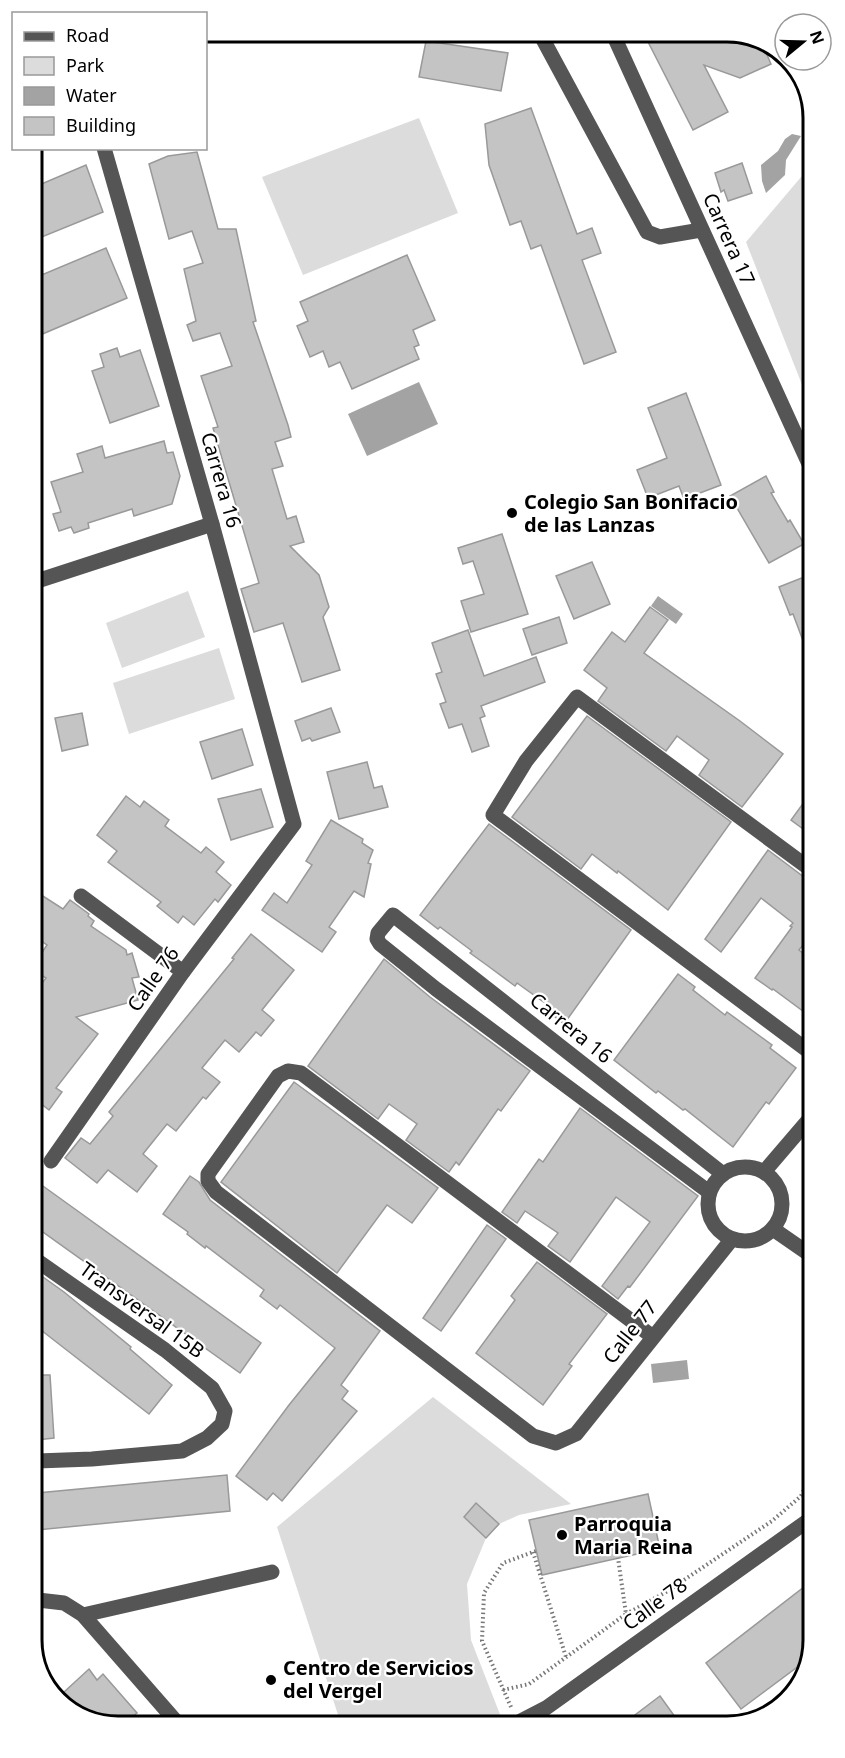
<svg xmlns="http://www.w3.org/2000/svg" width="845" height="1758" viewBox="0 0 845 1758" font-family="'Noto Sans',sans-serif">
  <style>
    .green { fill: #dcdcdc }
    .water { fill: #a3a3a3 }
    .building { fill: #c4c4c4; stroke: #999; stroke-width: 1.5 }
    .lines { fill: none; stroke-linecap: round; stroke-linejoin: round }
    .path { stroke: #777; stroke-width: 4; stroke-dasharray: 1.5 3; stroke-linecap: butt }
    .minor { stroke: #555; stroke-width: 15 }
    .poi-dot { fill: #000; stroke: #fff; stroke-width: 2 }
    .labels { text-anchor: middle; stroke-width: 4.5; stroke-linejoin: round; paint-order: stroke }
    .street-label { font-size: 20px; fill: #000; stroke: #fff }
    .poi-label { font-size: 20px; font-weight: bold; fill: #000; stroke: #fff; text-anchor: start }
    .rim { fill: none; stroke: #000; stroke-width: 3 }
  </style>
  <rect width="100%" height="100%" fill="#fff"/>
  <g class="green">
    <polygon points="419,118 458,213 303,275 262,177"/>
    <polygon points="807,170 808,400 746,242"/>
    <polygon points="188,591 205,637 122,668 106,623"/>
    <polygon points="219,648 235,699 129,734 113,683"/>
    <polygon points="433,1397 571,1504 519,1515 499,1524 476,1504 464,1517 486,1538 467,1584 471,1640 501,1717 483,1723 341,1724 277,1527"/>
  </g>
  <g class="water">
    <polygon points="792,134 801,136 786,160 785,175 766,193 762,181 761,165 778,151 785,139"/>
    <polygon points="419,382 438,424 367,456 348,414"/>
    <polygon points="658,596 683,614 676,624 651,606"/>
    <polygon points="687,1360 689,1379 653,1383 651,1364"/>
  </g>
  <g class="building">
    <polygon points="643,32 691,32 708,38 710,32 733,32 762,43 771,64 740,78 704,65 728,112 693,130"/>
    <polygon points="426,41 508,53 501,91 419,77"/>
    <polygon points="531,108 577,234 592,228 601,253 582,260 616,352 584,364 541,245 531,249 521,221 510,225 489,165 485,124"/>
    <polygon points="197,152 218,229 236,229 256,321 253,322 288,425 291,437 275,442 283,466 272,469 287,519 296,516 304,542 290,546 319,575 329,607 323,617 340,670 302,682 283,623 254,632 241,589 259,583 213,428 218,427 201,376 232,366 220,333 193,341 187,325 196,321 184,269 203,263 192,231 169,239 149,164 168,156"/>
    <polygon points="742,163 752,193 728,201 724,190 721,192 715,173"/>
    <polygon points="86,165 103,212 32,241 32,188"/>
    <polygon points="106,248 127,298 33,338 32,279"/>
    <polygon points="407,255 435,320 413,330 419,345 414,347 419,359 352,389 340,362 329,367 323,351 310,357 297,326 308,321 300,302"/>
    <polygon points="117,348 120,357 140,350 159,406 110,423 92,371 104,367 100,354"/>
    <polygon points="686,393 721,485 684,499 679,486 648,498 637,470 667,458 648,408"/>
    <polygon points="164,441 167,453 173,452 180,476 172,504 134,516 132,509 88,523 89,528 74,533 71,527 59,531 53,514 61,512 51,482 83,472 77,454 102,446 105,458"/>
    <polygon points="766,476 774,492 771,493 788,522 790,520 804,544 769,563 730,496"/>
    <polygon points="502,534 528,614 471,632 461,601 484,594 473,561 463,564 458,548"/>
    <polygon points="592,562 610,604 574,619 556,576"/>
    <polygon points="809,575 809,654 808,654 793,614 790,615 779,587"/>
    <polygon points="650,607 668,620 644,653 740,721 783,754 742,807 699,775 709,760 677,736 666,751 598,701 607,688 584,670 612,632 625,642"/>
    <polygon points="559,617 567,643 532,655 523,629"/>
    <polygon points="468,630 484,676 536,657 545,682 481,706 485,716 480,718 489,746 472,752 462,724 449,728 440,704 446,702 436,674 442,672 432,643"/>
    <polygon points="331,708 340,732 312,741 310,738 302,741 295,721"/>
    <polygon points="82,713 88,745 62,751 55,718"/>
    <polygon points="587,716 731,822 668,910 618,871 617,873 592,854 581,869 512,817"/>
    <polygon points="242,729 253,765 212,779 200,742"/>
    <polygon points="367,762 374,788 382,786 388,807 339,819 327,772"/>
    <polygon points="261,789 273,827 231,840 218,799"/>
    <polygon points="810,794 810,834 791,820"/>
    <polygon points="126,796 140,807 144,801 169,820 165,826 201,853 206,847 224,862 216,872 231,885 218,902 215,899 194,925 183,916 178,923 157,906 161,902 108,862 117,851 97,835"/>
    <polygon points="331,820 363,839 362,843 373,850 368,863 371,864 364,897 354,891 329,927 336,932 322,952 262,910 274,893 287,903 312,865 306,861"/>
    <polygon points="489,824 631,930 564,1024 546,1010 549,1006 517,983 515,986 488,966 470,953 472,951 440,927 438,929 420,915"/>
    <polygon points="768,850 804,877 810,879 811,941 808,939 799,950 811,960 811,1017 773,989 772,990 755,978 792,927 790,926 793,923 761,898 721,952 705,939"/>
    <polygon points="35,891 63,909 70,900 89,914 88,916 94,921 91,926 126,950 127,955 132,953 139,977 132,978 138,1000 76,1017 98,1034 56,1088 62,1092 49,1110 36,1100 35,992 46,978 35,971 35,963 47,945 35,937"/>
    <polygon points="251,934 294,970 262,1010 274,1020 261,1036 256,1032 239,1052 225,1040 202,1068 220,1082 206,1099 203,1097 176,1131 167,1124 143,1154 157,1166 137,1192 108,1170 97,1183 65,1158 81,1138 90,1144 113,1116 109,1112 234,959 232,958"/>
    <polygon points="384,959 430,997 530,1071 501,1111 498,1109 459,1165 456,1162 449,1172 406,1140 417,1124 389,1104 378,1119 308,1066"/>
    <polygon points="678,974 695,987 693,990 725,1015 727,1012 772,1045 770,1048 796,1068 769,1104 766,1102 733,1147 685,1109 683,1110 658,1091 656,1093 614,1060"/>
    <polygon points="294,1082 438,1188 412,1223 387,1205 337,1273 221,1182"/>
    <polygon points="580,1108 698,1196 630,1287 628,1286 618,1299 602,1286 650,1222 616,1197 570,1262 548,1246 558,1233 525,1211 517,1223 502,1212 539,1159 543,1162"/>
    <polygon points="190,1176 199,1182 210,1200 380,1331 341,1385 348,1391 342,1399 357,1411 282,1501 273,1493 267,1500 236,1476 289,1405 335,1348 280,1305 277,1309 260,1296 264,1290 206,1246 205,1248 187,1234 188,1232 163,1214"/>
    <polygon points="36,1181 261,1343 240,1373 36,1227"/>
    <polygon points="487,1225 506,1239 441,1331 423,1318"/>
    <polygon points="537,1262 607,1314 569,1364 572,1366 543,1405 476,1353 515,1300 511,1296"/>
    <polygon points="36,1272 64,1292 131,1347 130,1349 172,1385 149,1414 37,1327"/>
    <polygon points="37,1375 50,1375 54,1438 37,1440"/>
    <polygon points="227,1475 230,1511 37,1530 37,1493"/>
    <polygon points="648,1494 660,1549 542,1575 529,1520"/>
    <polygon points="476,1503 499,1524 486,1538 464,1517"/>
    <polygon points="813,1580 813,1640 808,1659 741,1709 706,1663"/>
    <polygon points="89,1669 97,1680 103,1674 137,1713 122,1726 112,1726 85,1716 64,1692"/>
    <polygon points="660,1696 678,1721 627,1721"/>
  </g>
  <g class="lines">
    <g class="path">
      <polyline points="533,1552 566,1657"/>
      <polyline points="626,1614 666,1592 772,1521 801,1496 813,1470"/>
      <polyline points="503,1690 529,1684 626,1614 618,1558"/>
      <polyline points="511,1707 482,1641 484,1593 503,1563 536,1551"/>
    </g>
    <g class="minor">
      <polyline points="539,32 647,232 660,237 701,230"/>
      <polyline points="612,32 809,464"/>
      <polyline points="34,582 212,524"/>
      <polyline points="810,869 577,697 526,761 493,815 811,1053"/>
      <polyline points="81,896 183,972"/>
      <polyline points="51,1161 183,972 294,824 212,524 104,148"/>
      <circle cx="745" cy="1204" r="37"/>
      <polyline points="764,1172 811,1117"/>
      <polyline points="709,1192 436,989 380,944 377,939 378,933 393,915 723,1174"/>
      <polyline points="773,1229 812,1256"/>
      <polyline points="36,1260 165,1350 212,1388 225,1411 222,1424 207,1438 182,1451 92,1459 37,1461"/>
      <polyline points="653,1337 301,1073 288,1071 278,1076 208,1174 208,1181 216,1192 533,1436 556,1443 576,1434 732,1239"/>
      <polyline points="38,1600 64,1603 83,1615 180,1726"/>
      <polyline points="83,1615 272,1572"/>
      <polyline points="519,1722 546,1708 813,1517"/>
    </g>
  </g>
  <g class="poi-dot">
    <circle cx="512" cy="513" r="6"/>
    <circle cx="562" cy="1535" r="6"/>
    <circle cx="271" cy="1680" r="6"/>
  </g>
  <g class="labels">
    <g class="street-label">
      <text transform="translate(729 239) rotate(66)" y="7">Carrera 17</text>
      <text transform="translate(221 480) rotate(74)" y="7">Carrera 16</text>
      <text transform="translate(153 979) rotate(-55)" y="7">Calle 76</text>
      <text transform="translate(571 1028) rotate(39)" y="7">Carrera 16</text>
      <text transform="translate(142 1310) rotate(36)" y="7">Transversal 15B</text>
      <text transform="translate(630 1332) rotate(-52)" y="7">Calle 77</text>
      <text transform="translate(655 1604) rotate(-36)" y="7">Calle 78</text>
    </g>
    <g class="poi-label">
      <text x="524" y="509">Colegio San Bonifacio<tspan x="524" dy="23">de las Lanzas</tspan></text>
      <text x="574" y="1531">Parroquia<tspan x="574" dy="23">Maria Reina</tspan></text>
      <text x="283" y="1675">Centro de Servicios<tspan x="283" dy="23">del Vergel</tspan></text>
    </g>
  </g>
  <path d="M0 0H845V1758H0ZM118 42H727A76 76 0 0 1 803 118V1640A76 76 0 0 1 727 1716H118A76 76 0 0 1 42 1640V118A76 76 0 0 1 118 42Z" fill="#fff" fill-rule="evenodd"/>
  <path class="rim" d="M118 42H727A76 76 0 0 1 803 118V1640A76 76 0 0 1 727 1716H118A76 76 0 0 1 42 1640V118A76 76 0 0 1 118 42Z"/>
  <rect x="12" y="12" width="195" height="138" fill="#ffffff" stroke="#999999" stroke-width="1.5"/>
  <rect x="24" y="32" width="30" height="9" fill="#555555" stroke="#999999" stroke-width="1.5"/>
  <text x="66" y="42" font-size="18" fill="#000000">Road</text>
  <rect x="24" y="57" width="30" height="18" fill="#dcdcdc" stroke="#999999" stroke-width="1.5"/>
  <text x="66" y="72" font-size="18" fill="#000000">Park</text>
  <rect x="24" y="87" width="30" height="18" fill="#a3a3a3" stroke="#999999" stroke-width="1.5"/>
  <text x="66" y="102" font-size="18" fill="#000000">Water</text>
  <rect x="24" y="117" width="30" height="18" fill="#c4c4c4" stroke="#999999" stroke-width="1.5"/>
  <text x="66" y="132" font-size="18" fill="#000000">Building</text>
  <g transform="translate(803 42) rotate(71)"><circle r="28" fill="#ffffff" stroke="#999999" stroke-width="1.5"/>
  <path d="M0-4.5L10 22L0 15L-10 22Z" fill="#000000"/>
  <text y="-9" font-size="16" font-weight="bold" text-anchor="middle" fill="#000000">N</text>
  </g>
</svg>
